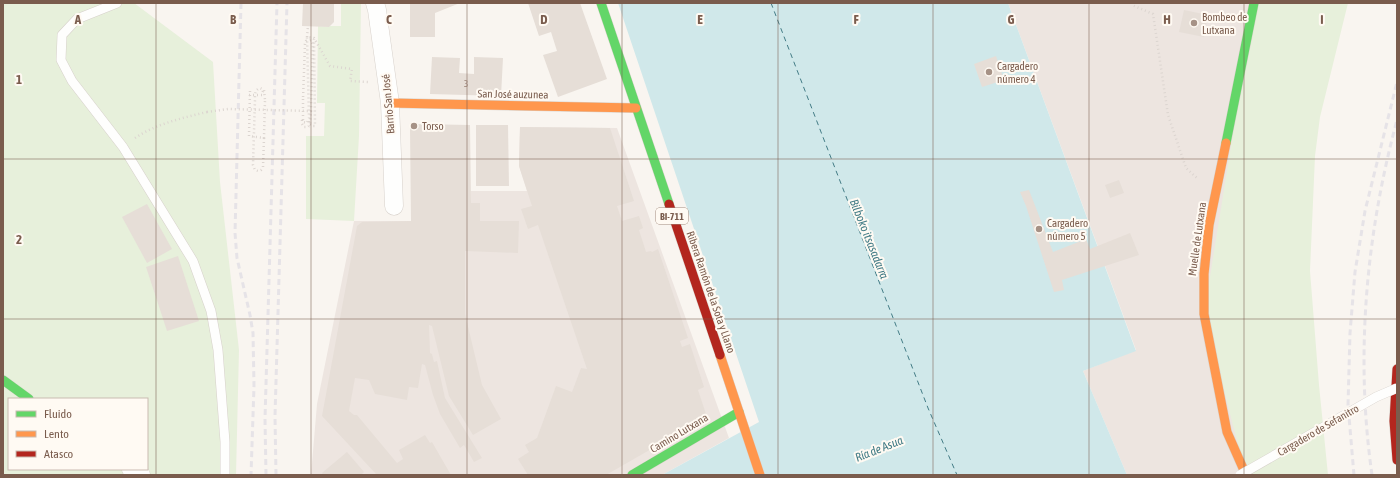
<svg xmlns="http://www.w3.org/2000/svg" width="1400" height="478" viewBox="0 0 1400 478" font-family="'Asap Condensed',sans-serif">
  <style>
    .industrial { fill: #ede5e0 }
    .green { fill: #e7f0db; fill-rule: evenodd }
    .water { fill: #d0e8ea }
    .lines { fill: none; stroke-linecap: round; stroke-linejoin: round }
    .ferry { stroke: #437c86; stroke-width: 1; stroke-dasharray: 5 4; stroke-linecap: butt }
    .building { fill: #e6ded7 }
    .lane-casing { stroke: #d7d1cb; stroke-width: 10 }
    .street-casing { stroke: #d7d1cb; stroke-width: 19 }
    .fast-casing { stroke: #d9d2cb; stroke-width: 10 }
    .slow-casing { stroke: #d9d2cb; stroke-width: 10 }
    .jam-casing { stroke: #d9d2cb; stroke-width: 10 }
    .path { stroke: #dcd5d0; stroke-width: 2.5; stroke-dasharray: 1 3; stroke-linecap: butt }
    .lane { stroke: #fefefd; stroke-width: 9 }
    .street { stroke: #fefefd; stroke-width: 18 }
    .fast { stroke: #63d668; stroke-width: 9 }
    .slow { stroke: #ff974d; stroke-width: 9 }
    .jam { stroke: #b3261e; stroke-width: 9 }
    .rail { stroke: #e6e3e7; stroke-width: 3; stroke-dasharray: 6 4; stroke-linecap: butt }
    .lane-bridge-casing { stroke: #d7d1cb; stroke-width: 10; stroke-linecap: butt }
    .path-bridge { stroke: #dcd5d0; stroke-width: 2.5; stroke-dasharray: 1 3; stroke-linecap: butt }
    .lane-bridge { stroke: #fefefd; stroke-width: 9 }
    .grid { fill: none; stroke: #7a5c4d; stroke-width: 1; stroke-opacity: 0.55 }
    .poi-dot { fill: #a69286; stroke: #fffaf3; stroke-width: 1.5 }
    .labels { text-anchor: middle; stroke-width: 4; stroke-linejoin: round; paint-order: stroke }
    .number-label { font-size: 9px; fill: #977e72 }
    .shield { fill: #fffaf3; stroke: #a28b7f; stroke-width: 1 }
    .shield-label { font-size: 10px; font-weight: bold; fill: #7a5c4d }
    .poi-label { font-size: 11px; fill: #7a5c4d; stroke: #fffaf3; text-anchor: start }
    .street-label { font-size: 11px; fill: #7a5c4d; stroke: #fffaf3 }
    .water-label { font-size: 12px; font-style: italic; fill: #437c86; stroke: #fffaf3 }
    .grid-label { font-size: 13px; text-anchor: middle; font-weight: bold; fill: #7a5c4d; stroke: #fffaf3; stroke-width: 4; stroke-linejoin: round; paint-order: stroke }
  </style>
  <rect width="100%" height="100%" fill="#f9f5f0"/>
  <g class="industrial">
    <polygon points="1008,3 1259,3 1246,475 1127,475 1083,371 1136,350"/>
    <polygon points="520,127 617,128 729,438 662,475 311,475 317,404 354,221 411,221 411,218 441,218 444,221 480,221 480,203 471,203 471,191 527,191 519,166"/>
  </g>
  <g class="green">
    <path d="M3,3H134L213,62L220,182L239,350L236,475H3ZM9,399H147V469H9Z"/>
    <polygon points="341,3 361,3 359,136 354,221 306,219 306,136 324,136 325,103 317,103 318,26 328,27 330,26 341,26"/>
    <polygon points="1254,3 1348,3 1320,117 1315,156 1310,271 1319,385 1328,475 1246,475 1204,314"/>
  </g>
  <polygon class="water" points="618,3 1008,3 1136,351 1083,371 1127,475 662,475 759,422"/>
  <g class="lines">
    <polyline class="ferry" points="771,3 928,408 957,475"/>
  </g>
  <g class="building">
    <polygon points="303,3 334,3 334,22 329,27 302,26"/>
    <polygon points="410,3 460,3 435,13 435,37 410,37"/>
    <polygon points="528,3 580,3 607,79 558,97 543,55 557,51 551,32 539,36"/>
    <polygon points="1184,10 1208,15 1204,37 1179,32"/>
    <polygon points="996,56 1004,80 982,87 974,64"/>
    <polygon points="432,57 460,58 459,73 474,74 474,57 503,58 501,96 430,94"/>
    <polygon points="417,124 470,125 471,203 480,203 480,221 519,221 518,253 465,251 465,314 482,385 501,419 473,435 449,396 432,326 429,325 430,353 432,354 434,362 437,361 445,398 482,458 474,462 464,445 460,448 440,414 433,395 425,365 422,364 418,388 409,387 407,400 375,394 369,380 355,378 349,411 354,415 357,415 397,463 403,459 399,450 425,435 430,443 432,442 451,475 374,475 376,474 322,416 357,226 362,222 411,221 410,129"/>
    <polygon points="476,125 508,125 509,186 476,186"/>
    <polygon points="520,127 610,128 634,201 617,206 622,221 639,216 643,228 639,230 646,252 651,251 652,252 658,249 688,338 680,341 682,347 690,344 704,387 698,390 707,417 606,475 528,475 518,459 529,452 525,445 537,438 556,386 572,392 581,368 587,369 538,225 528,229 521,209 532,206 519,166"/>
    <polygon points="1119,180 1124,193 1110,198 1105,185"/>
    <polygon points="1029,190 1053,252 1086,239 1090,249 1130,233 1139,255 1062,280 1064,290 1054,292 1026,206 1020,192"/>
    <polygon points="147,204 172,249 147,263 122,217"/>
    <polygon points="178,256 199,321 167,331 146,267"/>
    <polygon points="347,452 364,472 361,475 323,475 322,473"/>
  </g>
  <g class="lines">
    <defs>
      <polyline id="lane" points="117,3 77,19 62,35 61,60 72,81 123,147 193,261 211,311 218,350 225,442 225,475"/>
      <g id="street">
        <polyline points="375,3 377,10 390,103 394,206"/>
        <polyline points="131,469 141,475"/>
      </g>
      <g id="fast">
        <polyline points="601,3 669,204"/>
        <polyline points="1226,143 1254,3"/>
        <polyline points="3,380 29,399"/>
        <polyline points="632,475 739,412"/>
      </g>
      <g id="slow">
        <polyline points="390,103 636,108"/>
        <polyline points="1226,143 1209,225 1204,274 1204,314 1227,432 1246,475"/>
        <polyline points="720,355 760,475"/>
      </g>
      <g id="jam">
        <polyline points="669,204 720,355"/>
        <polyline points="1397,369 1394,421 1397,460"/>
      </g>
    </defs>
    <use href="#lane" class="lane-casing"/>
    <use href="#street" class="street-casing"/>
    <use href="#fast" class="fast-casing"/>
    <use href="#slow" class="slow-casing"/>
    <use href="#jam" class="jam-casing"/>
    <g class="path">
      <polyline points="1132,3 1132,5 1153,14 1168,115 1186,168 1197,178"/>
      <polyline points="307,37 308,26"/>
      <polyline points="250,91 249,136 264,138 265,100"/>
      <polyline points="249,95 262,95 263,91"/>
      <polyline points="303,99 303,122 307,123 309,118 307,37 314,38 330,66 352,69 350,81 368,82"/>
      <polyline points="309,121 309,124 312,126 315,126 314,39"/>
      <path d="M135,138C156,124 182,118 207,112"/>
    </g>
    <use href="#lane" class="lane"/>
    <use href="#street" class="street"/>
    <use href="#fast" class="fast"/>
    <use href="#slow" class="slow"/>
    <use href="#jam" class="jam"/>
    <g class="rail">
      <polyline points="241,3 235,233 237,258 250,315 253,333 254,386 251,475"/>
      <polyline points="266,475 265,419 277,3"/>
      <polyline points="276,475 275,416 287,3"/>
      <polyline points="1354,475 1348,405 1350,333 1355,272 1365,211 1397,82"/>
      <path d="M1372,475C1355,356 1366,235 1397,120"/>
    </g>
    <defs>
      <polyline id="lane-bridge" points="1240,475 1376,397 1397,388"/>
    </defs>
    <use href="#lane-bridge" class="lane-bridge-casing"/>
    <g class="path-bridge">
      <polyline points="207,112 228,109 311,111 313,44 311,40 306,41 305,44 303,99"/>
      <polyline points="302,120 302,124 304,127 308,127 310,125 311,111"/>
      <path d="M264,138L263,167L261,170L258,171L255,170L253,165L255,99C255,94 255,90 260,88L264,90L265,100"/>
    </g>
    <use href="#lane-bridge" class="lane-bridge"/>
  </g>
  <path class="grid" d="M156,3V475M311,3V475M467,3V475M622,3V475M778,3V475M933,3V475M1089,3V475M1244,3V475M3,159H1397M3,319H1397"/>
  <g class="poi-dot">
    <circle cx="1194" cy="23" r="4"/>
    <circle cx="989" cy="72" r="4"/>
    <circle cx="414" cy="126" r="4"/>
    <circle cx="1039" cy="229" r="4"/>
  </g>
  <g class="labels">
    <g class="number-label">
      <text x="466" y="87">3</text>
    </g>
    <rect class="shield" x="656" y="208" width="32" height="16" rx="3"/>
    <g class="shield-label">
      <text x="672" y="220">BI-711</text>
    </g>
    <g class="poi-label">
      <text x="1202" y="21">Bombeo de<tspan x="1202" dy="13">Lutxana</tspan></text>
      <text x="997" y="70">Cargadero<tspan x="997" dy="13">número 4</tspan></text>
      <text x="422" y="130">Torso</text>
      <text x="1047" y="227">Cargadero<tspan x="1047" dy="13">número 5</tspan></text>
    </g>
    <g class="street-label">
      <text transform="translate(513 94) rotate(1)" y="4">San José auzunea</text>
      <text transform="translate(388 104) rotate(-95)" y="4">Barrio San José</text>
      <text transform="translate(1197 239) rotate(-82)" y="4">Muelle de Lutxana</text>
      <text transform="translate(711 292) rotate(71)" y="4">Ribera Ramón de la Sota y Llano</text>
      <text transform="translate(1318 430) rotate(-30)" y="4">Cargadero de Sefanitro</text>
      <text transform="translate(679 433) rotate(-31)" y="4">Camino Lutxana</text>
    </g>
    <g class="water-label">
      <text transform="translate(869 239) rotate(68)" y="4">Bilboko itsasadarra</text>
      <text transform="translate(879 449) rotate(-22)" y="4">Ría de Asua</text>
    </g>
  </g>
  <g class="grid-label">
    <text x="78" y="24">A</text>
    <text x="233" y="24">B</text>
    <text x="389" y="24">C</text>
    <text x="544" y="24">D</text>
    <text x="700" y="24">E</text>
    <text x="856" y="24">F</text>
    <text x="1011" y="24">G</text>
    <text x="1167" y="24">H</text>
    <text x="1322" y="24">I</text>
    <text x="19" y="84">1</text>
    <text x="19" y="244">2</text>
  </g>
  <rect width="1400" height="478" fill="none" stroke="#7a5c4d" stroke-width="8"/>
  <rect x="8" y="398" width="140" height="72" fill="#fffaf3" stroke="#cabbb1"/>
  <rect x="16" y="411" width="20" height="6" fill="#63d668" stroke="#cabbb1"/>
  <text x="44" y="418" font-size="12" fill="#7a5c4d">Fluido</text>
  <rect x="16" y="431" width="20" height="6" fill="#ff974d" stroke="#cabbb1"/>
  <text x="44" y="438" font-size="12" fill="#7a5c4d">Lento</text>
  <rect x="16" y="451" width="20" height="6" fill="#b3261e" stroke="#cabbb1"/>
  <text x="44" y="458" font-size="12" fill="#7a5c4d">Atasco</text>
</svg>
